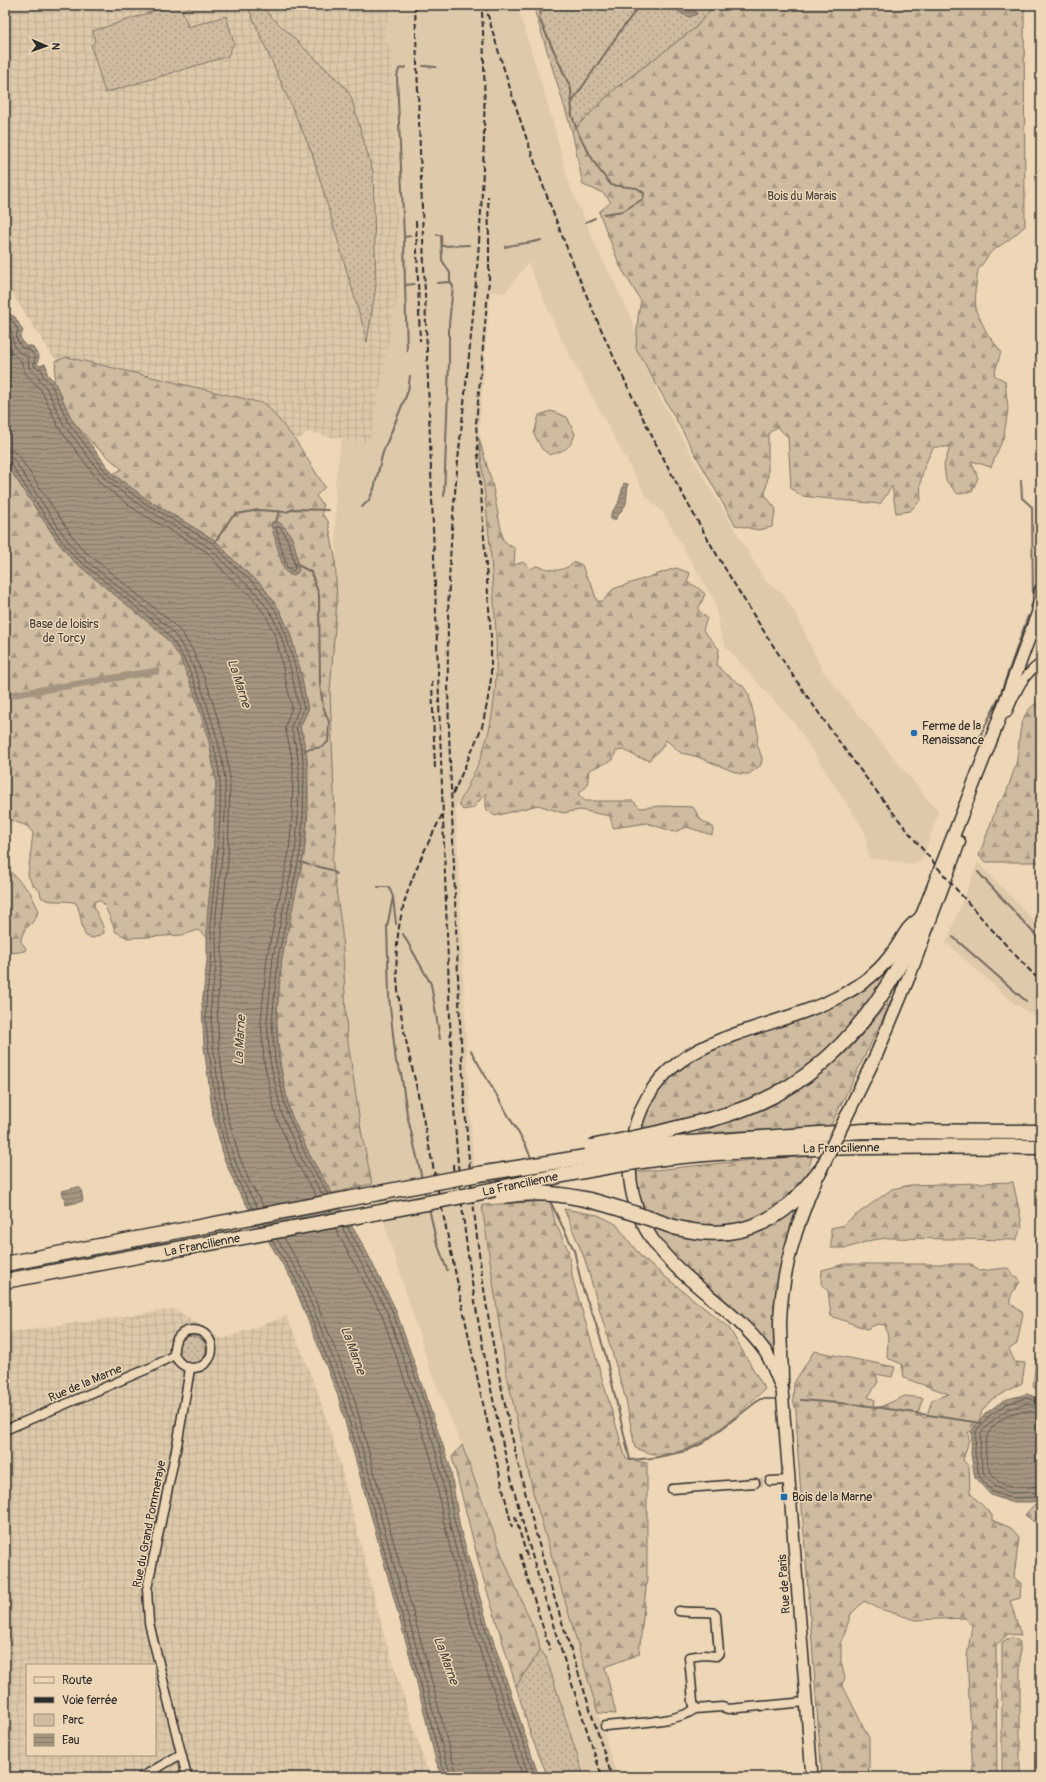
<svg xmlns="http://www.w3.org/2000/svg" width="1046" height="1782" viewBox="0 0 1046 1782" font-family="Pangolin,sans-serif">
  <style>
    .built { fill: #dec9aa }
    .industrial { fill: url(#industrial-grid); fill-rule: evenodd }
    .green { fill: url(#green-dots); stroke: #7d7366 }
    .forest { fill: url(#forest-firs); stroke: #7d7366 }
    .water { fill: url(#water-rules); stroke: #746b5f }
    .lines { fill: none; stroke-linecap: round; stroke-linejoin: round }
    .shore { stroke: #5b554d; stroke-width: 1 }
    .stream { stroke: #746b5f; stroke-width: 2 }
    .canal { stroke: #a49581; stroke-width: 7 }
    .minor-tunnel { stroke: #c7b59a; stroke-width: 8; stroke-dasharray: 8 4; stroke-linecap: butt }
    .minor-casing { stroke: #2b2b2b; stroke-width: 11 }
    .secondary-casing { stroke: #2b2b2b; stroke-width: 14 }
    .primary-casing { stroke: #2b2b2b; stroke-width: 15 }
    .motorway-casing { stroke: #2b2b2b; stroke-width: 17 }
    .minor { stroke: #eed7b6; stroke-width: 8 }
    .secondary { stroke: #eed7b6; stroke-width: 11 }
    .primary { stroke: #eed7b6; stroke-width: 12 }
    .motorway { stroke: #eed7b6; stroke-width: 14 }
    .rail { stroke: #2b2b2b; stroke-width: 2; stroke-dasharray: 6 3; stroke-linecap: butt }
    .primary-bridge-casing { stroke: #2b2b2b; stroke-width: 15; stroke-linecap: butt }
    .motorway-bridge-casing { stroke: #2b2b2b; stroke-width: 17; stroke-linecap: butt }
    .primary-bridge { stroke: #eed7b6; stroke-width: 12 }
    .motorway-bridge { stroke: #eed7b6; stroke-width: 14 }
    .poi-dot { fill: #1f6fb2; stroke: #eed7b6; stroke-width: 1.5 }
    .labels { text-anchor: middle; stroke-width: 3; stroke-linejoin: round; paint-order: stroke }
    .park-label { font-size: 12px; fill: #44413d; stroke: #eed7b6 }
    .poi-label { font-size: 12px; fill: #2b2b2b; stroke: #eed7b6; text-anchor: start }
    .street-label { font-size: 12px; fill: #2b2b2b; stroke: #eed7b6 }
    .water-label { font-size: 13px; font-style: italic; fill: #494640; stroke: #eed7b6 }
  </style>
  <defs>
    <pattern id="industrial-grid" width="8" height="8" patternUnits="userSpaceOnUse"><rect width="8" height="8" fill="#dec9aa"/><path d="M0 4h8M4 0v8" fill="none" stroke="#bfad92"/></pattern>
    <pattern id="green-dots" width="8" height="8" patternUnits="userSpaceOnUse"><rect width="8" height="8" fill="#cfbba0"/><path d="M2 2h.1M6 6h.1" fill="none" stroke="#a89883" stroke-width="1.8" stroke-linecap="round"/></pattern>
    <pattern id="forest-firs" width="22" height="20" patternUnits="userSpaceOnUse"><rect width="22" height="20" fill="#cfbba0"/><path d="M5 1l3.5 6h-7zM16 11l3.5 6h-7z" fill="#a89883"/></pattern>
    <pattern id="water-rules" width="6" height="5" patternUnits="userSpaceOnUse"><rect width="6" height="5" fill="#a49581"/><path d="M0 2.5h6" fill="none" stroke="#867a6a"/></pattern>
  </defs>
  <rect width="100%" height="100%" fill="#eed7b6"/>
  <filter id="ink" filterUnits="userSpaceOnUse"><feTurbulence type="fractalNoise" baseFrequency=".025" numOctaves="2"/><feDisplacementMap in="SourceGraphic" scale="8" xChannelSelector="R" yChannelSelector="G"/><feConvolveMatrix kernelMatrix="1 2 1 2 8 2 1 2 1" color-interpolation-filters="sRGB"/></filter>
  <g filter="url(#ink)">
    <g class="built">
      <polygon points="389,5 517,5 552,118 569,184 598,250 628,310 659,396 707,483 766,582 783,594 797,616 822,670 938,812 923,859 914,864 869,858 865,832 795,724 726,647 721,635 714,600 663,513 646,496 560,337 528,263 505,293 490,292 479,428 495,614 496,656 494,704 483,751 456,807 465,1021 472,1146 476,1180 482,1205 506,1371 534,1496 617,1777 584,1777 546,1657 540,1650 538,1638 503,1558 462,1445 431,1372 372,1184 361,1130 351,1069 344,1002 342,932 332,859 336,842 330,691 337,600 335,482 345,416 377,27 389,16"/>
      <polygon points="978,862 1041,928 1041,1020 1014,1003 946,943"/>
    </g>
    <g class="industrial">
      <polygon points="5,5 389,5 389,16 385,27 386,41 391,50 399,286 370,442 359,442 308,432 296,441 266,404 67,357 56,361 5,283"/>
      <path d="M175,1309L222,1339L287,1316L319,1395L339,1460L384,1635L425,1763L431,1777H5V1333ZM27,1665H155V1755H27Z"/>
    </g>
    <g class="green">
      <polygon points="173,5 199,5 182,10 188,27 226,16 234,43 228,56 105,93 91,45 95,42 93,31"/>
      <polygon points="247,5 259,5 345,87 351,97 373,172 376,286 367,342 363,326 312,153"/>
      <polygon points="542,5 715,5 695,28 616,88 572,131 535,12"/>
      <circle cx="192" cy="1350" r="14"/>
      <polygon points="540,1650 546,1657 584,1777 548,1777 531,1736 516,1686"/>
    </g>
    <g class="forest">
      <path d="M715,5H1027H1024L1025,226L1010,239L991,252L978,270L975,292L976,311L987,333L1001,352L994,375L1005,381L1008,409L1004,436L991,467L971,461L978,478L972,491L958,494L946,481L944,465L950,447H934C923,467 919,477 921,500L910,511L896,513L892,486L880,504L801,496L791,488L788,437L777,427L768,434V475L765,495L776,509L772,527L758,530L735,525L636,348L638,316L641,301L620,266L599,212L611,202L603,193L583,185L572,131L616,88L695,28Z"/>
      <path d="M67,357L266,404L296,441L325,487L316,496L323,505L322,514L328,521L335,557L337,600L330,691L336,842L332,859L342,932L347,1035L361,1130L372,1184L332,1193C316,1167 300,1140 290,1112C288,1104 287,1096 285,1088C271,1027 278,972 290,912C294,892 301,873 304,853C310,811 310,768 300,727L308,710L300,669L290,633L279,609L216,541L145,498L113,474L122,469L93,444L72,420L54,381L56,361Z"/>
      <path d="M551,411L567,417L575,434C570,449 565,450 550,455L542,449L534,434L539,415Z"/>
      <path d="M479,438L492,483L503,540L515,549L514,565L523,562L531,569L536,566C554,570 559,574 575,562L582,565L586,576L591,583L597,601H603L613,589L676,568L690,573L687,582L697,587L705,594L698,610L707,618L703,630L719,649L717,665L724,673L743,686L749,695L758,733L757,744L762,758L761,765L749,774H740L695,756L681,753L666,740L661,749L649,760L637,757L624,750L616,751L613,760L589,770L587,786L578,794L585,801H633L640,808L661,806L693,807L701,820L713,827L712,835L687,827L674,832L647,823L613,828L610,816L580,810L563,813L538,805L495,816L486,809V793L473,808L463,810L459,804C467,786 477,769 483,751C501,699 497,640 493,586C490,537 484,487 479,438Z"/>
      <path d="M5,462L58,542L179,648L216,751V801L210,936H205L198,930L183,935L128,938L116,932L104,904L99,900L94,902C94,914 104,922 104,933L93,938L86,936C80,926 82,914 76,903C65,899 50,904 41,897L40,891L32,884L28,875L33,833L27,826L5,818Z"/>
      <path d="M1041,701V862H986L979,856L998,803C1005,798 1006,793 1009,785C1011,778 1014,771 1016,764C1021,742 1015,712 1041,701Z"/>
      <polygon points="5,866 30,892 38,909 37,915 32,923 25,929 21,938 21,942 26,948 25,951 5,954"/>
      <polygon points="884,970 890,971 867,1009 804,1073 742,1104 635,1135 657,1089 680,1067 707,1050"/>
      <polygon points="894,996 830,1127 698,1133 767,1108 806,1085 850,1049"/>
      <polygon points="812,1156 808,1172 796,1191 775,1209 748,1225 711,1229 685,1225 644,1210 639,1202 635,1172 751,1160"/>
      <polygon points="1013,1182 1021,1219 1022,1227 1016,1240 888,1238 872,1240 847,1248 831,1248 831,1228 841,1226 892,1189 910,1185"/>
      <path d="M805,1198L775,1353L773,1357L680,1267L648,1225C689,1241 736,1249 775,1224C786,1217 795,1206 805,1198Z"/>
      <polygon points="550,1201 555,1222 568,1250 573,1280 626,1459 647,1463 647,1579 639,1654 605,1667 616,1714 598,1713 534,1496 506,1371 482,1205"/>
      <path d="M564,1209L598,1215L616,1224L642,1258L729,1328L765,1389C736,1415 698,1457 656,1454C649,1454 642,1450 635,1448L626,1400L585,1260Z"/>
      <polygon points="844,1264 972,1264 979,1271 1007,1268 1011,1270 1012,1275 1018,1277 1020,1282 1011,1295 1011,1304 1023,1313 1017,1344 1009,1349 1015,1362 1025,1363 1022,1383 992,1399 982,1411 976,1431 968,1432 969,1440 963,1460 969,1467 970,1493 992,1515 992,1520 1011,1528 1019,1537 1014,1577 1021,1584 1020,1598 1010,1601 1021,1635 1008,1634 996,1645 997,1777 973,1777 967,1656 972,1626 965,1618 916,1620 880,1609 864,1601 851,1614 841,1643 841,1662 845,1678 842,1684 869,1738 869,1777 822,1777 798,1454 796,1411 793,1399 794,1383 814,1351 895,1367 892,1377 876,1374 878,1382 868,1397 875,1400 873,1410 905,1396 923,1398 917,1415 926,1418 932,1400 949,1394 904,1378 902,1364 887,1358 888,1337 885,1325 877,1324 867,1329 831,1316 828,1291 821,1283 822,1270"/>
      <polygon points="1041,1358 1041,1391 1033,1387 1036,1360"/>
      <polygon points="462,1445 503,1558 538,1638 540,1650 516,1686 481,1571 452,1457"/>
      <polygon points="1041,1505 1041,1527 1025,1515 1033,1506"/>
      <polygon points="1041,1617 1041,1777 1037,1777"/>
      <polygon points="1012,1637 1020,1642 1020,1777 1002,1777 1002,1643"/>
    </g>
    <g class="water">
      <polygon points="672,5 683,5 694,8 697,14 690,17 682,14 672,7"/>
      <polygon points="5,307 8,313 15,317 23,331 20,337 25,346 32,346 39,357 37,364 40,366 45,364 47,368 47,374 54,381 72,420 113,474 145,498 216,541 235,562 262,585 279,609 290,633 300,669 308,710 300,727 306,750 308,768 307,819 304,854 282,959 276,1022 279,1061 290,1112 311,1158 363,1245 395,1308 450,1466 460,1528 487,1622 539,1777 443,1777 436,1761 414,1671 338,1396 292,1280 237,1189 225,1161 213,1116 204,1047 202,1005 207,961 207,917 213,859 216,782 209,742 194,692 180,658 170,643 160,632 72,560 58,542 5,462"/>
      <polygon points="624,483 628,484 626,504 615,520 613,520 611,519 611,513 618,504"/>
      <path d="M276,521C294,529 297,553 299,571L294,576L290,575L284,570L271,525L272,522Z"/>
      <polygon points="78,1187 81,1189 83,1201 66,1205 62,1191"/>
      <polygon points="1027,1394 1041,1399 1041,1500 1031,1502 1010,1502 991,1495 975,1478 971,1454 972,1430 986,1413 1004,1400"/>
    </g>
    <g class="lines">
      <g class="shore">
        <polyline points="5,316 12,320 18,330 16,338 22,348 30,350 35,357 34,366 42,370 43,376 51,384 68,422 109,476 143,502 214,544 233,565 259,588 276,611 286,635 296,670 304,709 296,727 302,751 304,768 303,818 300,853 278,958 272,1022 275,1061 287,1113 308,1160 328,1194"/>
        <path d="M5,322C19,330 4,349 28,356L29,368L37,375L40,380L46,387L64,425L106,480L141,506L210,548L229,568L255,592L271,613L281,636L291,671L299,708L291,727L297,752L299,769L298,818L295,853L273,957L267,1022L270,1061L282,1115L303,1162L323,1195"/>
        <polyline points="5,330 6,341 12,353 21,361 25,373 41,390 59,428 101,484 137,511 207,552 225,573 251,596 266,616 276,638 292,707 285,727 291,753 293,769 292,818 289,852 267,957 261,1021 264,1062 276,1117 298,1165 317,1197"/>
        <polyline points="5,450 13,451 19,456 70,533 83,550 169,620 182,633 193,651 208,687 224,739 230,779 228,860 222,918 222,962 217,1005 219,1046 227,1113 239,1156 250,1183 264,1207"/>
        <path d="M5,456L10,457L14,460L65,537L78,554L166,625C187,646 197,674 206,702C214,728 223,754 225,782C227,826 220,871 216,915C215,930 217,946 216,961C216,976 211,991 211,1006C211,1026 213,1047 216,1067C222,1120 229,1161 258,1208"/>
        <path d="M5,461L10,463L61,540L75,557L162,628C182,649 193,676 201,703C209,728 218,755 220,782C222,826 215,871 211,915C210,931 213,947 211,963C210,977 206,991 206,1005C205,1025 208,1046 211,1065C217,1119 224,1161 253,1209"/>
        <path d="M276,527H280C289,540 293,553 295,569L293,571L287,567Z"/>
        <path d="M347,1226L392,1310L439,1445C448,1473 449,1502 457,1531C479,1614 507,1695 535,1777"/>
        <path d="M342,1227L387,1312L434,1446C443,1474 445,1502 451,1530C471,1614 502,1695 529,1777"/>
        <path d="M335,1228L382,1315L428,1448C437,1476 439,1503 446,1531C465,1615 496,1696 523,1777"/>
        <polyline points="284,1238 305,1274 352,1391 428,1667 451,1756 458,1777"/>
        <polyline points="277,1239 300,1276 347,1393 422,1668 445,1758 452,1777"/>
        <polyline points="272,1240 295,1278 342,1395 417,1670 440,1759 447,1777"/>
        <polyline points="1041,1402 1026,1398 1006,1404 989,1416 976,1431 975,1453 979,1476 993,1492 1011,1498 1041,1497"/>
        <polyline points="1041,1407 1026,1404 1008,1409 993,1420 981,1433 980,1453 984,1474 996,1487 1011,1493 1041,1492"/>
        <path d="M1041,1413C1028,1413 1026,1408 1011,1414C1003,1417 989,1428 987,1437C983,1451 987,1473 999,1482C1012,1491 1027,1486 1041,1486"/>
      </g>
      <g class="stream">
        <polyline points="553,5 541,11 539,18 571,89 572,116 579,135 597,167 611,185 637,188 644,193 643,199 623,211 604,214"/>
        <polyline points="423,66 436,67"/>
        <polyline points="572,102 621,30 640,5"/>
        <polyline points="586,222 595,218"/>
        <polyline points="404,237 397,76 399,69 406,67"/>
        <polyline points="442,246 469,245"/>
        <path d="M505,247C518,243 529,244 541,240"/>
        <polyline points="437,283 450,282 450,273 442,260 441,235 437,235"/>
        <polyline points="405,285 404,237 411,236"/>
        <polyline points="407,351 405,285 414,284"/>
        <polyline points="1021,480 1022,498 1032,507 1033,600"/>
        <polyline points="444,496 449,363 449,324 453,286 450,282"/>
        <polyline points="362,507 369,500 374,489 383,452 408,391 410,376"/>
        <polyline points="276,522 279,511"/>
        <polyline points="215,542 231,518 237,514 258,510 286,512 294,509 328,510"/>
        <polyline points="296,564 311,572 319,595 320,685 323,706 329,722 328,742 322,747 304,750"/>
        <polyline points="1031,607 1032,604"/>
        <polyline points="976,744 999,698 1028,616"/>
        <polyline points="301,862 309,865"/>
        <polyline points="316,866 331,870 336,874"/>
        <polyline points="978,872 1041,941"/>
        <polyline points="378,887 389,887 393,897 396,924"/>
        <polyline points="393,897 387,927 388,958 389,997 396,1062 401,1073 407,1114 422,1179"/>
        <polyline points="403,934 431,984 440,1039"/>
        <polyline points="953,937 1026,1001"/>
        <polyline points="471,1051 526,1146 532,1160"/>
        <polyline points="424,1189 426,1198"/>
        <polyline points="549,1199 574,1250 582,1287 594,1318 605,1353 630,1460 653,1458 686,1451 703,1443 760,1399 775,1399"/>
        <polyline points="429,1208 436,1240 447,1270"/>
        <polyline points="801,1400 862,1405 981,1423"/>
      </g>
      <polyline class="canal" points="5,696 157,671"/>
      <polyline class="minor-tunnel" points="755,1483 770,1481"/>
      <defs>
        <g id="minor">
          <path d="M1007,713C1016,693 1022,675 1041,663"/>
          <circle cx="193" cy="1349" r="19"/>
          <polyline points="5,1430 152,1367 174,1355"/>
          <polyline points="770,1481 789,1480"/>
          <polyline points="672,1489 755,1483"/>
          <path d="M679,1611C691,1613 703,1611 715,1613L716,1616L719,1653L716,1656L704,1655L689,1657L693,1702L695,1709L722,1707L728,1709L806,1702"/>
          <path d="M605,1726C628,1723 677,1723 695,1709"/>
          <polyline points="142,1777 181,1754"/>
          <polyline points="187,1777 149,1623 147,1589 178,1440 190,1369"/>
        </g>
        <polyline id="secondary" points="782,1389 812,1777"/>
        <g id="primary">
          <polyline points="877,1053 910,974 959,842"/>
          <path d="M782,1382C782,1361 780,1341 780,1321C782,1269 796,1226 816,1179"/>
          <path d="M782,1389C777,1376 772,1362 765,1351C734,1308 683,1283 652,1239C634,1213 626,1178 631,1147C648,1029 761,1039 844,994C863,984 881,970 893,952C904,938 905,927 921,918L996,727L1038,613L1041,590"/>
        </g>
        <g id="motorway">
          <path d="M658,1133C692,1124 727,1117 760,1102C819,1076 863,1028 895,973C905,955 912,936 921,918"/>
          <polyline points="660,1145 864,1131 1041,1132"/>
          <path d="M663,1158C789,1145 915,1146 1041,1147"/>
          <path d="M674,1227C718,1239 759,1233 794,1201C803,1192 811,1181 820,1171"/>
          <polyline points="5,1264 136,1239"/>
          <polyline points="5,1281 138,1256"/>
        </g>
      </defs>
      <use href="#minor" class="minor-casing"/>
      <use href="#secondary" class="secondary-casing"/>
      <use href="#primary" class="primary-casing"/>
      <use href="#motorway" class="motorway-casing"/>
      <use href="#minor" class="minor"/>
      <use href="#secondary" class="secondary"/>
      <use href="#primary" class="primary"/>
      <use href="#motorway" class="motorway"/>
      <g class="rail">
        <path d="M415,5L450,1020C452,1068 454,1116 458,1164C465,1249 479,1334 497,1418C523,1540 564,1658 602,1777"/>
        <path d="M485,5C508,86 534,165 565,243C673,517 837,771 1041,982"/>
        <path d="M482,12C488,117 482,221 472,325C464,411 452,498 449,584C445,689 452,794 455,898C461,1061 467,1219 500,1380C513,1447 530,1514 549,1580C569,1646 591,1711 612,1777"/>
        <polyline points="416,221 420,341"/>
        <polyline points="432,681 435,769"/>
        <polyline points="453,794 482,727 487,704 491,679 491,637 476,424 489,280 489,238 488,196"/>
        <path d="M442,815C428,843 410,878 403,908C388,965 402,1025 415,1080L481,1395L512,1527"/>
        <polyline points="453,1164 455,1192"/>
        <polyline points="515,1516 528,1560"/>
        <polyline points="520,1554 550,1650"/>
      </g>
      <defs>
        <polyline id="primary-bridge" points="820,1171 877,1053"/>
        <g id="motorway-bridge">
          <polyline points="591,1147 658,1133"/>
          <path d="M503,1196C562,1185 619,1208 674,1227"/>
          <polyline points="136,1239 479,1174 660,1145"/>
          <path d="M138,1256C248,1236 358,1217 468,1195C533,1181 597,1167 663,1158"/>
        </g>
      </defs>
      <use href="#primary-bridge" class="primary-bridge-casing"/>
      <use href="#motorway-bridge" class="motorway-bridge-casing"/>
      <use href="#primary-bridge" class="primary-bridge"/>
      <use href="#motorway-bridge" class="motorway-bridge"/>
    </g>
  </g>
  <g class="poi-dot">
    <circle cx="914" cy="733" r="4"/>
    <rect x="780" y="1493" width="8" height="8" rx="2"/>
  </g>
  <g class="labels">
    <g class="park-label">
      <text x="802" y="200">Bois du Marais</text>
      <text x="64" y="628">Base de loisirs<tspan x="64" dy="14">de Torcy</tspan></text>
    </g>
    <g class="poi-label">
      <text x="922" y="730">Ferme de la<tspan x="922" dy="14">Renaissance</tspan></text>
      <text x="792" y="1501">Bois de la Marne</text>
    </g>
    <g class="street-label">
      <text transform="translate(841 1148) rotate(-1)" y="4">La Francilienne</text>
      <text transform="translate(520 1184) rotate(-12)" y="4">La Francilienne</text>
      <text transform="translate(202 1245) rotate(-11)" y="4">La Francilienne</text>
      <text transform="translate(85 1383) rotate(-23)" y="4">Rue de la Marne</text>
      <text transform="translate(149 1524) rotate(-79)" y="4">Rue du Grand Pommeraye</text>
      <text transform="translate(784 1584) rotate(-94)" y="4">Rue de Paris</text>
    </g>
    <g class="water-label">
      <text transform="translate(240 683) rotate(72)" y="5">La Marne</text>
      <text transform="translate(239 1040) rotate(-87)" y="5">La Marne</text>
      <text transform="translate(354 1350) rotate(70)" y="5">La Marne</text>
      <text transform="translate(447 1660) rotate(70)" y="5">La Marne</text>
    </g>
  </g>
  <rect width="1046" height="1782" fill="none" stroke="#eed7b6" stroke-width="20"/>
  <rect x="10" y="10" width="1026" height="1762" fill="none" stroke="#2b2b2b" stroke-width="1.5" filter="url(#ink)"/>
  <rect x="26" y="1664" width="130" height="92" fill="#eed7b6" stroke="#a0927e"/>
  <rect x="34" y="1677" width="20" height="6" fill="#eed7b6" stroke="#a0927e"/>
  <text x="62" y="1684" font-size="12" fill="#2b2b2b">Route</text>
  <rect x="34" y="1697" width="20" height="6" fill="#2b2b2b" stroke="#a0927e"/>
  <text x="62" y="1704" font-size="12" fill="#2b2b2b">Voie ferrée</text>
  <rect x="34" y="1714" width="20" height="12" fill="#cfbba0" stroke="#a0927e"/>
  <text x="62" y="1724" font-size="12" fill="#2b2b2b">Parc</text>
  <rect x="34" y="1734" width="20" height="12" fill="url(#water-rules)" stroke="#a0927e"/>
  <text x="62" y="1744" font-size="12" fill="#2b2b2b">Eau</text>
  <g transform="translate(46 46) rotate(92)" stroke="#eed7b6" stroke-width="3" paint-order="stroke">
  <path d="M0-3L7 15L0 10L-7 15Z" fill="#2b2b2b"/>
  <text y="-6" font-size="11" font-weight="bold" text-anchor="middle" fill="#2b2b2b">N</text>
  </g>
</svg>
